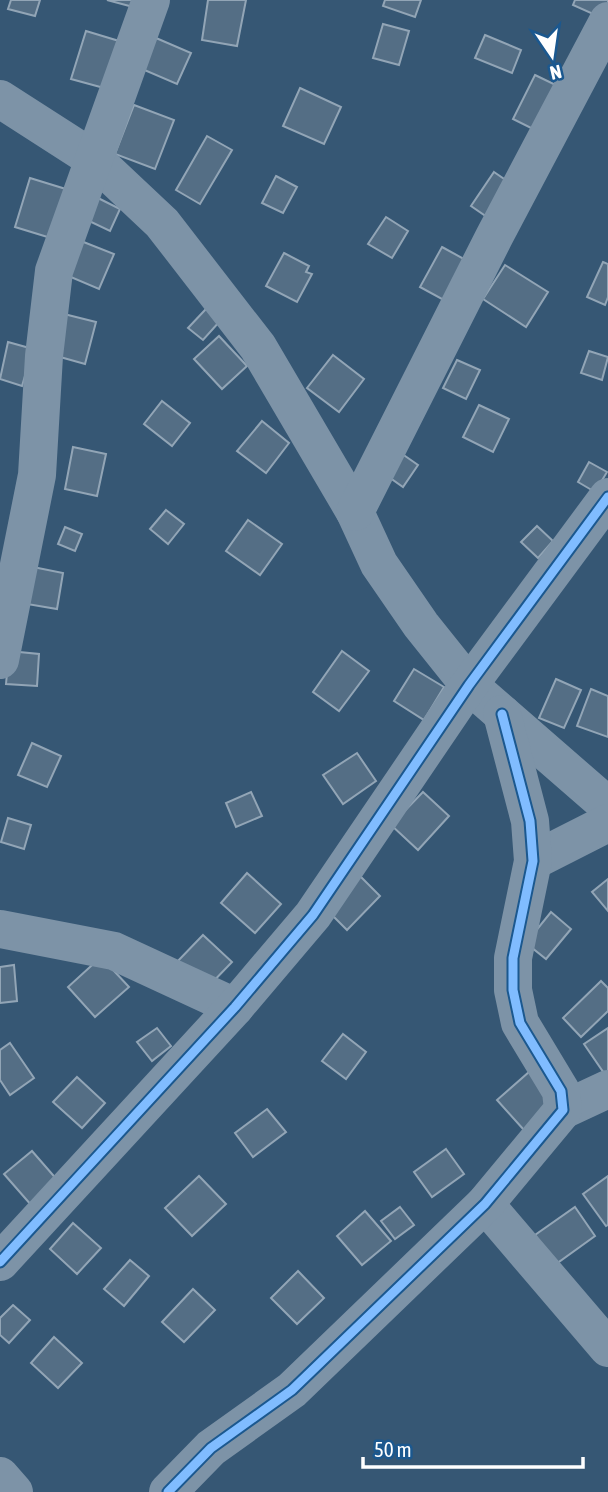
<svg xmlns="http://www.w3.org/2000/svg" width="608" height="1492" viewBox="0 0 608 1492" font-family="'Asap Condensed',sans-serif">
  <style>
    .building { fill: #546e85; stroke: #92a5b6; stroke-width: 2 }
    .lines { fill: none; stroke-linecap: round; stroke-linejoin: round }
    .minor { stroke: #7d93a7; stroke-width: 38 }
    .cycleway-casing { stroke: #1b588f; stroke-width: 13 }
    .cycleway { stroke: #80bcff; stroke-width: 9 }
  </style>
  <rect width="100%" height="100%" fill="#365774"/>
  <g class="building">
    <polygon points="11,0 40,0 35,16 8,9"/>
    <polygon points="107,0 140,0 137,8"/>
    <polygon points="208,0 246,0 237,46 202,40"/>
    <polygon points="385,0 421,0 415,17 383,6"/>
    <polygon points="575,0 608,0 608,4 602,18 573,5"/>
    <polygon points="383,24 409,31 399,65 373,58"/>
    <polygon points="86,31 119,41 104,88 71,79"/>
    <polygon points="485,35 521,50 512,73 475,58"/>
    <polygon points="156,38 191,53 177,84 142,69"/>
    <polygon points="535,75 564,89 541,133 513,119"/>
    <polygon points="300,88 341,107 324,144 283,126"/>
    <polygon points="134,105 174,120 155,169 115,154"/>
    <polygon points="207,136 232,150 200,204 176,190"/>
    <polygon points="494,172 513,185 490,219 471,206"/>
    <polygon points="276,176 297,187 283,213 262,203"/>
    <polygon points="30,178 69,190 54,239 15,227"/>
    <polygon points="98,198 120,209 110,231 87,220"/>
    <polygon points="386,217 408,231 392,258 368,244"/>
    <polygon points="81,241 114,254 99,289 66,275"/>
    <polygon points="442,247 473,264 451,304 420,287"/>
    <polygon points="284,253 309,266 306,272 312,274 297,302 266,286"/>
    <polygon points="603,262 608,264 608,297 605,305 587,297"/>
    <polygon points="505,265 548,292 526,327 483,299"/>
    <polygon points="206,309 220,321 203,340 188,328"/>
    <polygon points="64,314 96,322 85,364 53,355"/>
    <polygon points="219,336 247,366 222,389 194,359"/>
    <polygon points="8,342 33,349 22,386 0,379"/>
    <polygon points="589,351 608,357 602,380 581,373"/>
    <polygon points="333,355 364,379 339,412 307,388"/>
    <polygon points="457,360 480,370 466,399 443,388"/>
    <polygon points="162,401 190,423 172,446 144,424"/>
    <polygon points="479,405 509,419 493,452 463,437"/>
    <polygon points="262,421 289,443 266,473 237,451"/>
    <polygon points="73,447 106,454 97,496 65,489"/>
    <polygon points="395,449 418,465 403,487 379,470"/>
    <polygon points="589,462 607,472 595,492 578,482"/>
    <polygon points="166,510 184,524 168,544 150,529"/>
    <polygon points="248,520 282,544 260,575 226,551"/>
    <polygon points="537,526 553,541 538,558 521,542"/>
    <polygon points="65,527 82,534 75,551 58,544"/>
    <polygon points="33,567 63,573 57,609 27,604"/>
    <polygon points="9,651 39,654 37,686 6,684"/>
    <polygon points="342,651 369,671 339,711 313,692"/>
    <polygon points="414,669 444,687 424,720 394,701"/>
    <polygon points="556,679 581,690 564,728 539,718"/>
    <polygon points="591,689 608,696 608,737 577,726"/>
    <polygon points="32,743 61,756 47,787 18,775"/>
    <polygon points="357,753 376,781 343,804 323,775"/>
    <polygon points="251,792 262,816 236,827 226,803"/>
    <polygon points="423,792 449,816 418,850 391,825"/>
    <polygon points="8,818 31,825 24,849 1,842"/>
    <polygon points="247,873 281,904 255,933 221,903"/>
    <polygon points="359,875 380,896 347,930 326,909"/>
    <polygon points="608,879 608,911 592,892"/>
    <polygon points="551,912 571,929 546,959 526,943"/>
    <polygon points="203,935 232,962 204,991 175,964"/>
    <polygon points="101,957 129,987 95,1017 68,987"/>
    <polygon points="14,965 17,1001 0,1003 0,967"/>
    <polygon points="601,981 608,988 608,1011 581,1037 563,1018"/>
    <polygon points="157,1028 171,1046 152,1061 137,1042"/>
    <polygon points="608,1028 608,1079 584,1044"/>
    <polygon points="343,1034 366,1052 346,1079 322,1061"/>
    <polygon points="10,1043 34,1078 10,1095 0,1080 0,1050"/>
    <polygon points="529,1072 556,1103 524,1130 497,1100"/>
    <polygon points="77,1077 105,1103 82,1128 53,1102"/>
    <polygon points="267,1109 286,1132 253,1157 235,1133"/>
    <polygon points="446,1149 464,1174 432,1197 414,1172"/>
    <polygon points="32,1151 59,1182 32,1206 4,1174"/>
    <polygon points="199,1176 226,1204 192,1236 165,1208"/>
    <polygon points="608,1176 608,1225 606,1226 583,1194"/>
    <polygon points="400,1207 414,1225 395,1239 381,1221"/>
    <polygon points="575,1207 595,1236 556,1264 535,1235"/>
    <polygon points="365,1211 391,1241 362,1265 337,1236"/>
    <polygon points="73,1223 101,1248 77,1274 50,1249"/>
    <polygon points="130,1260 149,1276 124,1306 104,1289"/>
    <polygon points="298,1271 324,1298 297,1324 271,1298"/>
    <polygon points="193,1289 215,1310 184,1342 162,1322"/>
    <polygon points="13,1305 30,1320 9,1343 0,1335 0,1318"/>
    <polygon points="54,1337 82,1363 58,1388 31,1363"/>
  </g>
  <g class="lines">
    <g class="minor">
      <polyline points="0,99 95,160 162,223 258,347 355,512 379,564 421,625 469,685 608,806"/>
      <polyline points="355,512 494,237 608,21"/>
      <polyline points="0,660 37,475 44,356 54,271 151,0"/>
      <polyline points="533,861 608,823"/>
      <polyline points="0,929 114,951 235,1007"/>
      <polyline points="563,1110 608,1089"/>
      <polyline points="485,1204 608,1348"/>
      <polyline points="0,1262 235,1007 313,915 469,685 608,497"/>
      <polyline points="0,1476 14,1492"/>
      <polyline points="168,1492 211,1448 292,1390 485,1204 563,1110 561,1091 520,1023 513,990 513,958 533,861 530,821 502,714"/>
    </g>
    <defs>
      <g id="cycleway">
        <polyline points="0,1262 235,1007 313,915 469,685 608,497"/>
        <polyline points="168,1492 211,1448 292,1390 485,1204 563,1110 561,1091 520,1023 513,990 513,958 533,861 530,821 502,714"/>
      </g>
    </defs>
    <use href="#cycleway" class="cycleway-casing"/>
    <use href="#cycleway" class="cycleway"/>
  </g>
  <g transform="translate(552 56) rotate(167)" stroke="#1b588f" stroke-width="5" paint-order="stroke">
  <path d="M0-5L12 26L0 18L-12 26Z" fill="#ffffff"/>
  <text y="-10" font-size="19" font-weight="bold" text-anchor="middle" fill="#ffffff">N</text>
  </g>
  <path d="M363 1457v10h220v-10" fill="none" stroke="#ffffff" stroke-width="3.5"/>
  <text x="374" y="1457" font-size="21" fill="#ffffff" stroke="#1b588f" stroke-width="5" paint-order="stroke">50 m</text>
</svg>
